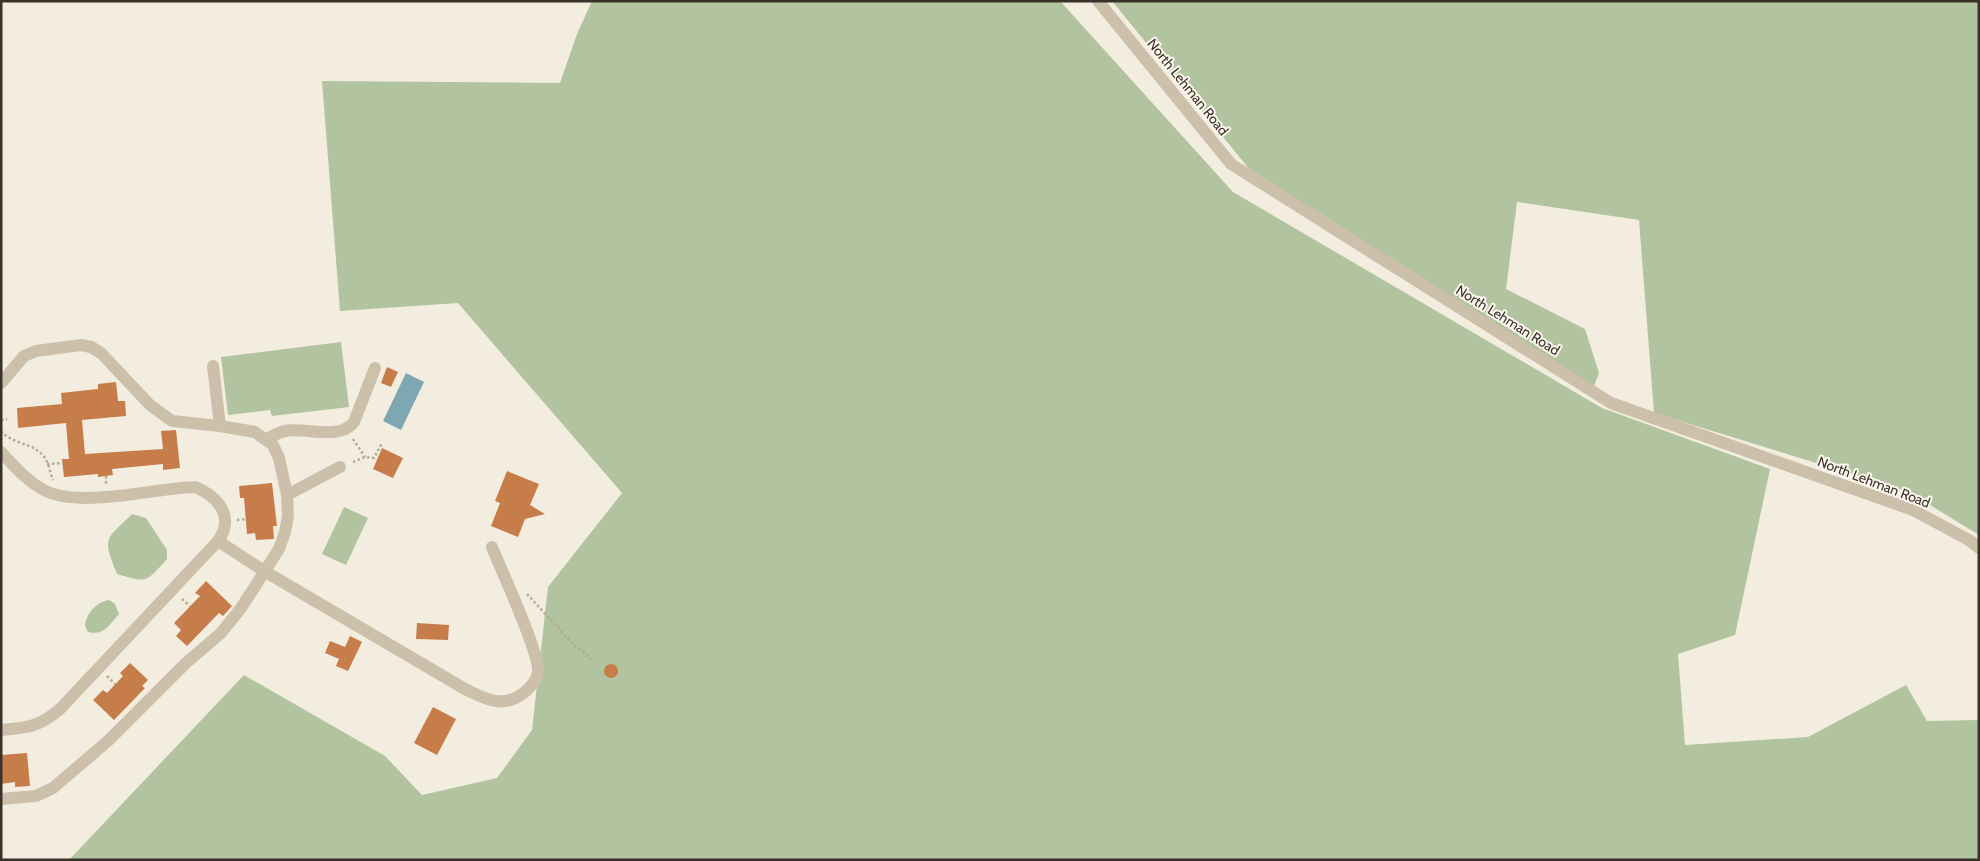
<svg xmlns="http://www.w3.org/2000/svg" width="1980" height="861" viewBox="0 0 1980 861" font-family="Cabin,sans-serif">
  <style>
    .green { fill: #b1c39f }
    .water { fill: #7ea7b1 }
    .building { fill: #c77d4a }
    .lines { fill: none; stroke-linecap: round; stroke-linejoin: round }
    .path { stroke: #b8aa95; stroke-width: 2.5; stroke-dasharray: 2.5 2.5; stroke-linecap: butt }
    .minor { stroke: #ccc0ab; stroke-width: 12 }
    .labels { text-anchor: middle; stroke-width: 4; stroke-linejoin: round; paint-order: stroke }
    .street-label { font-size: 14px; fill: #3a322a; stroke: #fbf6ed }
  </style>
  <rect width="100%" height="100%" fill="#f3ede0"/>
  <g class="green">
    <polygon points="592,1 1060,1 1233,192 1602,408 1770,469 1735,635 1678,654 1685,745 1808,737 1906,685 1927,721 1979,720 1979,860 69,860 244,675 385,756 422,795 497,778 532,730 548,587 622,493 458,303 340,311 322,81 560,83 577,34"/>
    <polygon points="1112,1 1979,1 1979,535 1907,491 1654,413 1639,220 1517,202 1506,289 1585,329 1599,373 1594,386 1250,170"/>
    <polygon points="341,342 349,407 272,416 270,410 228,415 221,357"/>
    <polygon points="344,507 368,518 346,565 322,554"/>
    <path d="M132,514L146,518L167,550V559C145,583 148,583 117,574C102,536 105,541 132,514Z"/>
    <path d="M109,600L115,604L119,614C109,625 104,636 88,632L85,626C86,614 96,602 109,600Z"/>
  </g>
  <polygon class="water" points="406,373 424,382 401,430 383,421"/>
  <g class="building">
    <polygon points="387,367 398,372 391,387 381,383"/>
    <polygon points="116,382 118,401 125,401 126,416 82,420 85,454 163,449 161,431 176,430 180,468 163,470 163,464 112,469 113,475 98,477 98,474 64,477 62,459 69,459 66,423 18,428 17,408 62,404 61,393 98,389 98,384"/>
    <polygon points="382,448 403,458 393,478 373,469"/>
    <polygon points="507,471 539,484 530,505 545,514 525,519 518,537 491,526 500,503 495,501"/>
    <polygon points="272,483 277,526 273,526 274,539 256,540 255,533 247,534 244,498 240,498 239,486"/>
    <polygon points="206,581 232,606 223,616 219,613 187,646 176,636 181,630 174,623 200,596 195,593"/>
    <polygon points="417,623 449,625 448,640 416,639"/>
    <polygon points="350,636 362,642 348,671 336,666 339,659 325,653 330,641 345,647"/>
    <polygon points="130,663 148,680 142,686 145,688 114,720 93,700 103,690 107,693 123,676 120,673"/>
    <circle cx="611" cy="671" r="7"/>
    <polygon points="433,707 456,719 437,755 414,743"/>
    <polygon points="27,753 30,786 15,787 15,782 1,784 1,755"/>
  </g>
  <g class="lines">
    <g class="path">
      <polyline points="1,420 7,419"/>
      <path d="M1,431C13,445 34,442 45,458C49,464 50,473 53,480"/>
      <polyline points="353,439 365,457"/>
      <polyline points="353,462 365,457 374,458 382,443"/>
      <polyline points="47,464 63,463"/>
      <polyline points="106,476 106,484"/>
      <polyline points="237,520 246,519"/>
      <polyline points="527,594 573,644 594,661"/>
      <polyline points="182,599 190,606"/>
      <polyline points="107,676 115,684"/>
    </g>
    <g class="minor">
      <polyline points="1098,1 1231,164 1611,403 1913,510 1969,540 1979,548"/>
      <polyline points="213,366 220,426"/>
      <polyline points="1,383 24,356 36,351 81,345 91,347 101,353 150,405 172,421 220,426 255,432 273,445 279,458 287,495 288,516 285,532 279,549 241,608 221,633 186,663 109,740 53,788 36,796 1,799"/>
      <path d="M267,439C273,436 279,432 285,431C306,427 340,441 354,422L375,368"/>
      <path d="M1,452C14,466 27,481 44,490C80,509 154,488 195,487C219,497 235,517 218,541L61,708C41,726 28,728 1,730"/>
      <polyline points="287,495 340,467"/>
      <path d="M218,541L264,571L465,689C484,698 502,709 522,694C528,690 536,682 538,673C541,655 501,570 492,547"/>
    </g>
  </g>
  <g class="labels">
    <g class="street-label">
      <text transform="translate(1188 87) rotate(51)" y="5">North Lehman Road</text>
      <text transform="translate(1508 320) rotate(32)" y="5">North Lehman Road</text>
      <text transform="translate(1874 482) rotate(21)" y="5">North Lehman Road</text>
    </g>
  </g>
  <rect width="1980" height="861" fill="none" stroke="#3a322a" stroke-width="5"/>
</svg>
